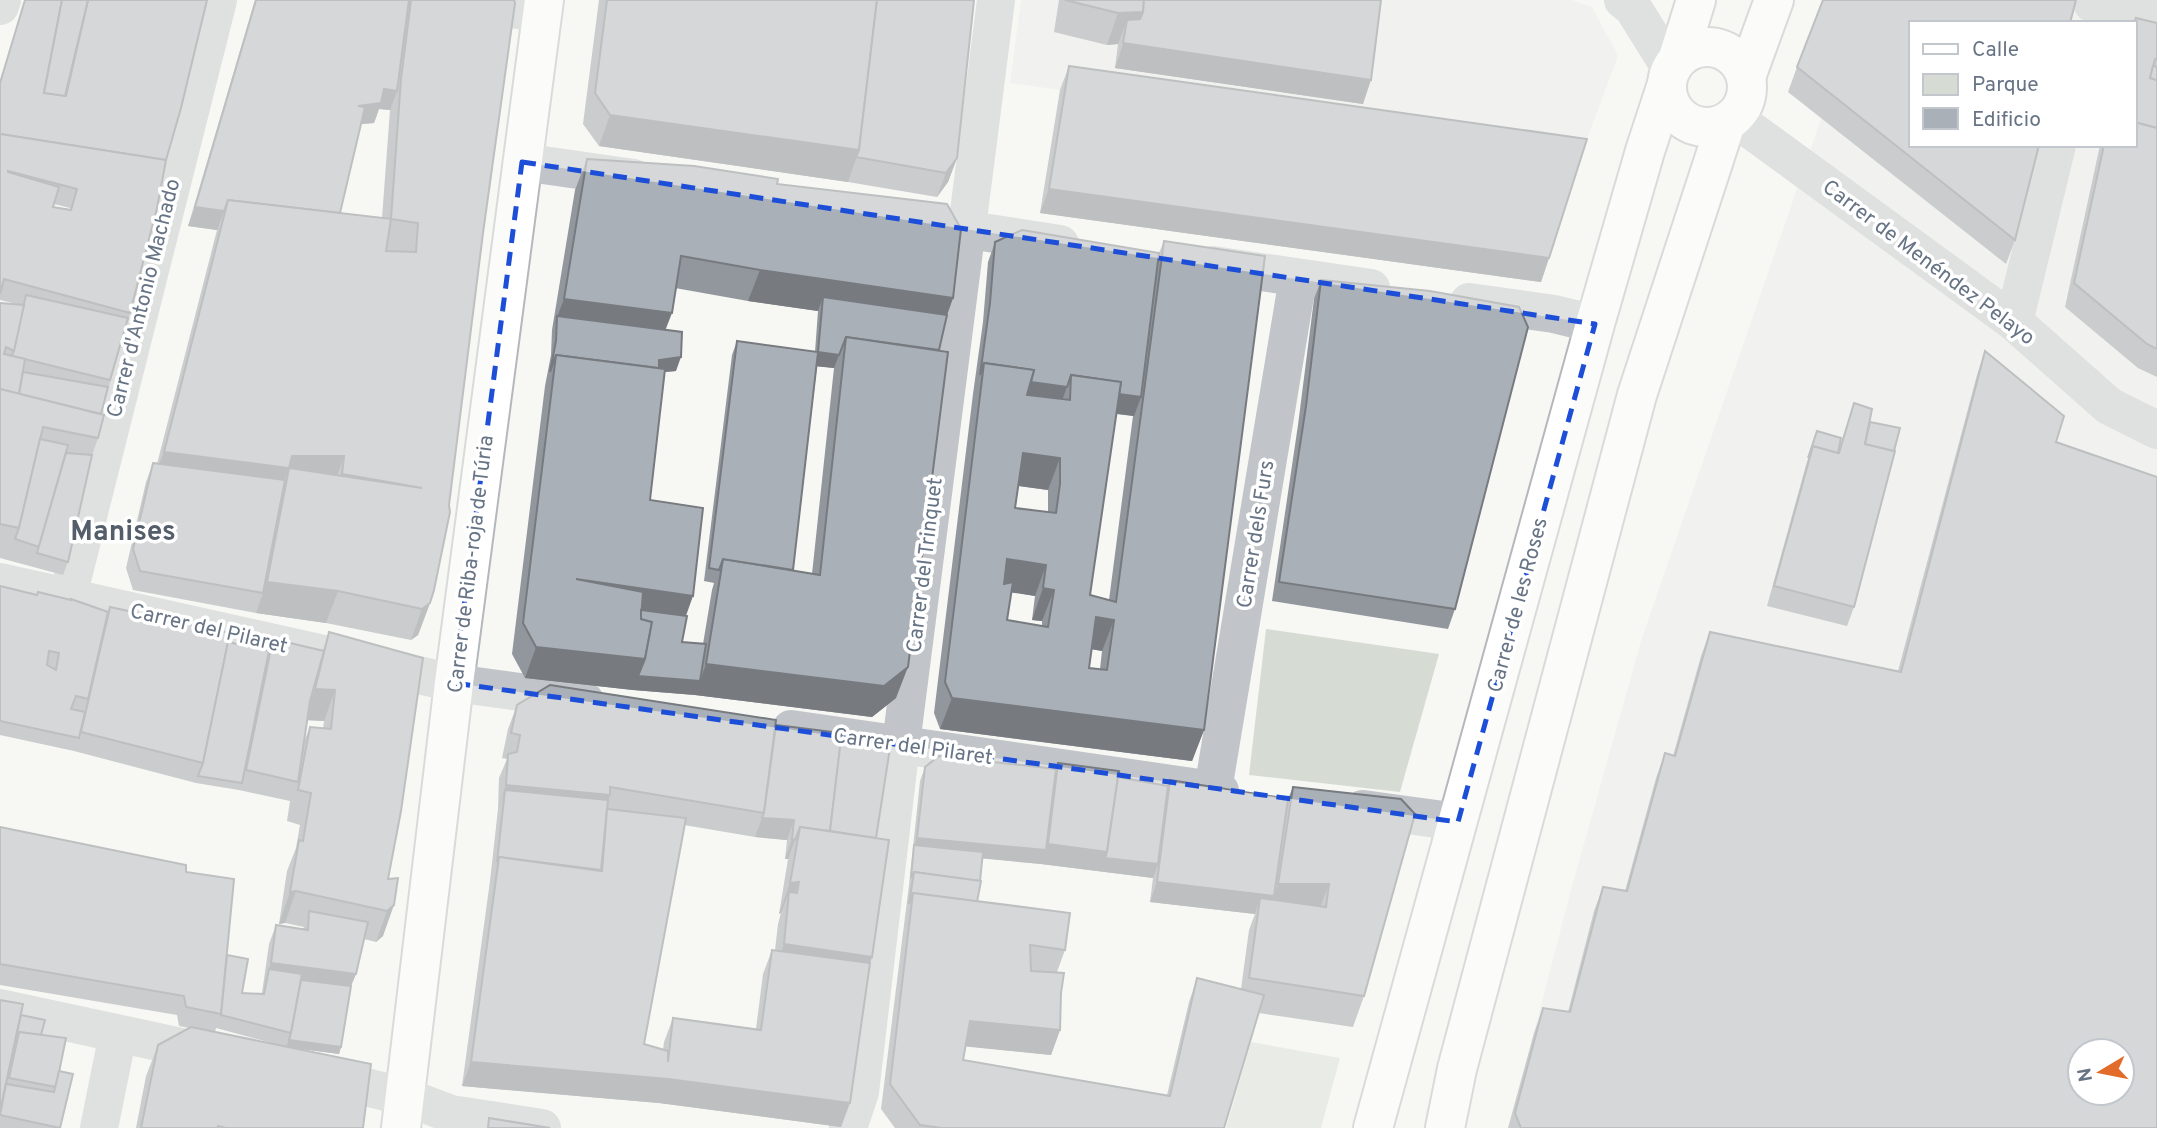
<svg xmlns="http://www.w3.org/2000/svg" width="2157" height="1128" viewBox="0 0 2157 1128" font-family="Overpass,sans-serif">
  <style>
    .built { fill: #e8e9e8; fill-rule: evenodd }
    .green { fill: #d6dcd4 }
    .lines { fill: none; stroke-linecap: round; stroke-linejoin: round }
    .major-casing { stroke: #b4b8bc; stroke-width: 42 }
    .minor { stroke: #c1c4c8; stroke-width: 38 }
    .major { stroke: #fff; stroke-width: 38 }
    .wall { fill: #92979d; fill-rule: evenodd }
    .shaded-wall { fill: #777b80 }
    .building { fill: #aab0b7; stroke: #777b80; stroke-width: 2; fill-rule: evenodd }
    .marked { fill: none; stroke: #1d4ed8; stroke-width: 5; stroke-dasharray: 14 9; stroke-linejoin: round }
    .labels { text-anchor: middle; stroke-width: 7; stroke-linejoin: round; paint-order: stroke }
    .street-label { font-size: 21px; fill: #677485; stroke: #fff }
    .district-label { font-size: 28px; font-weight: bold; fill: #545e6a; stroke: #fff }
  </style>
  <rect width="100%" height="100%" fill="#f7f7f4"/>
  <g class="built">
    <polygon points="1021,0 1572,0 1592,7 1618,56 1578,163 1010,83"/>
    <path d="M1862,0H2157V1128H1509L1571,890L1641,641ZM1910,23H2134V145H1910ZM2080,1051H2122V1093H2080Z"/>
  </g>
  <g class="green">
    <polygon points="1266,629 1439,654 1400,792 1249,775"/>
    <polygon points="1251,1042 1340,1058 1321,1128 1226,1128"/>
  </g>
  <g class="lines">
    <defs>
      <g id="major">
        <circle cx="1707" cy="87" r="40"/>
        <polyline points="1678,58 1696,0"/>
        <polyline points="1746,77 1774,0"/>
        <polyline points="401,1128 454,683 544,0"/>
        <polyline points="1373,1128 1595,324 1645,151 1667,84"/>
        <polyline points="1445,1128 1457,1069 1637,395 1726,123"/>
      </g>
    </defs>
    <use href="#major" class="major-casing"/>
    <g class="minor">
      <polyline points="437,0 541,13"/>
      <polyline points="1623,0 1633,8 1671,69"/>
      <polyline points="2092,3 2157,20"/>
      <polyline points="0,6 2,0"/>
      <polyline points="1733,117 2014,322 2109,406 2157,430"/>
      <polyline points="522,162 634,178"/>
      <polyline points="943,226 1060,244"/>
      <polyline points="1213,265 1371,288"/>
      <polyline points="1469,302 1554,314 1595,324"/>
      <polyline points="2014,322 2057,145"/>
      <polyline points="0,582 454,683 585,701"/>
      <polyline points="68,596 218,0"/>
      <polyline points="791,729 1220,791"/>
      <polyline points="1213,790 1298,278"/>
      <polyline points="1363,809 1458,822"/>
      <polyline points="0,1008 214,1054"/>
      <polyline points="317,1075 406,1097 451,1114 542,1128"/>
      <polyline points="99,1128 118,1034"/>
      <polyline points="848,1128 860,1092 901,744 996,0"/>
    </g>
    <use href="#major" class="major"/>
  </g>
  <g class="wall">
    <path d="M25,0H207L166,160L130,313L101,414L98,438L92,455L68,562L63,575L0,558V303L17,304L0,300V81ZM54,204L70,208V209L53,207Z"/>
    <path d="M255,0H514L430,603L418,635L411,640L326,623L256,613L133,590L126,568L146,482L153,463L157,464L217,230L188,226ZM379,109L390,110L382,218L340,213L361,124L374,123Z"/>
    <polygon points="599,0 974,0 957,158 948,182 937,197 848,182 599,146 583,124"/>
    <polygon points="1059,0 1381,0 1363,104 1115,68 1118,44 1107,45 1054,32"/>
    <polygon points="2157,23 2157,377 2138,368 2065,307 2100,145 2134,145"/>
    <polygon points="1069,66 1549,258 1541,282 1040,213 1060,90"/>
    <polygon points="1797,67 2015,240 2006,264 1788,92"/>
    <path d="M587,159L777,184L953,298L947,315L939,350L896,698L872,717L695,695L633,690L525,678L512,654L545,386L551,355L552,330L575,190ZM675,288L748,301L818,311L815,352L737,341L732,355L704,581L714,583L712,590L703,644L682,642L685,616L650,500L664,372L676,371L665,330ZM817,366L834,368L812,574L793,570Z"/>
    <path d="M1164,241L1204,730L1192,761L940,729L934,713L973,394L983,322L988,262L995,242L1159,253ZM1116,414L1133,416L1109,600L1090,595ZM1018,486L1048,490V512L1015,508ZM1011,592L1035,596L1032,620L1042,621V626L1007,620ZM1092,649L1102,651L1100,669L1089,668Z"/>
    <polygon points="1321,280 1455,609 1448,629 1272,601 1298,425 1314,299"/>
    <polygon points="1985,351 2056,442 2157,1128 1508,1128 1534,1033 1543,1008 1568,1012 1594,911 1603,887 1625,891 1656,778 1665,753 1673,756 1701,656 1710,632 1898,671 1977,375"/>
    <polygon points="1854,403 1870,422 1854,607 1847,626 1767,606 1806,465 1817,431 1838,452"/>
    <path d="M0,586L108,612L110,607L228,642L269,651L273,639L323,650L329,632L388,879L398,878L383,936L376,942L364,939L356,974L351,986L341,1047L339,1054L286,1047L216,1028L215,1032L363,1128H136L146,1076L158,1045L189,1028L179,1026L177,1015L0,985V827L186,872L227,955L242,993H262L269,944L276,925L303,929L304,927L285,923L279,924L287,871L296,848L300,825L287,821L290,801L239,790L196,783L74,751L0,735ZM307,720L324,721L323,729L310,727L303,744Z"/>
    <path d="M517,705L776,725L841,739L876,838L872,957L870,963L841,1127L659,1103L462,1086L490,881L498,809L499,778L507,759L502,758L508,729ZM684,825L755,837L787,840L785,859H788L779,914L781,913L778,924L775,950H772L763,974L756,1029L673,1018L664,1042L663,1050L644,1044Z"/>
    <path d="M1058,763L1118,777L1168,786L1170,780L1288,799L1293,787L1401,799L1364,996L1353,1027L1259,1013L1224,1128H895L881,1109L909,885L920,781L925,767L1056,769ZM982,858L1041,864L1153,878L1150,902L1255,914L1249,930L1241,989L1197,978L1189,1002L1167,1095L963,1060L965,1046L1051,1055L1060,1030L1061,993L1057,972L1065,950L977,902Z"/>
    <polygon points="0,1000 21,1015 41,1035 59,1071 60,1128 0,1128"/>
  </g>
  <g class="shaded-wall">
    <polygon points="1143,12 1371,80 1363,104 1115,68 1123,44 1127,20 1118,44 1107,45 1118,13"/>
    <polygon points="384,89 397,91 390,110 379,109 374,123 351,125 358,106"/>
    <polygon points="610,115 859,150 848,182 599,146"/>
    <polygon points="957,158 948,182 937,197 946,173"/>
    <polygon points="1049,189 1549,258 1541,282 1040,213"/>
    <polygon points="195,207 224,211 217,230 188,226"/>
    <polygon points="760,270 953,298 942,329 823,297 818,311 748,301"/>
    <polygon points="564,299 672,313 660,344 557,316 552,330"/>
    <polygon points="818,352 839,355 834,368 813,366"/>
    <polygon points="681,357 676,371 654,373 659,360"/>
    <polygon points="983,375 1067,387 1060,406 980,395"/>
    <polygon points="1071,387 1141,397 1134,416 1067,407 1070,400"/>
    <polygon points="164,452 292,456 344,456 333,487 289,468 277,499 152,483"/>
    <polygon points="1023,453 1060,458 1048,490 1012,485"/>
    <polygon points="1007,559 1046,565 1035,596 996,590"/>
    <polygon points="576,579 693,596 682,627 636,620"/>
    <polygon points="267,582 338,591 326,623 256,613"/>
    <polygon points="1043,588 1054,590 1042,621 1032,620"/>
    <polygon points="430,603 418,635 411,640 422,609"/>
    <polygon points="1096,617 1114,620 1102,651 1084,648"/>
    <polygon points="536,647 645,659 700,681 706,664 908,667 896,698 872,717 695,695 633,690 525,678"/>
    <polygon points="315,689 335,690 324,721 303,720"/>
    <polygon points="952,698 1204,730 1192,761 940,729"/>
    <polygon points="506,785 610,795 601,820 505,790 498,809"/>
    <polygon points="762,818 794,820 787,840 755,837"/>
    <polygon points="917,838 1046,850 1048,844 1107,852 1158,864 1153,878 1041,864 914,852 914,845"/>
    <polygon points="792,839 795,840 788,859 785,859"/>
    <polygon points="799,882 787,913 789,892 781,913 779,914 790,883"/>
    <polygon points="1157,882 1274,896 1278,884 1329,884 1317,915 1260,898 1255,914 1150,902"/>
    <polygon points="296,891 285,923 279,924 290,892"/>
    <polygon points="394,905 383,936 376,942 387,911"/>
    <polygon points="784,944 872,957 861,988 773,976"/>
    <polygon points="271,963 356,974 348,993 299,980 269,969"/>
    <polygon points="970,1021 1060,1030 1051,1055 961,1046"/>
    <polygon points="289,1040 341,1047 339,1054 286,1047"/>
    <polygon points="471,1062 668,1079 850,1103 841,1127 659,1103 462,1086"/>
  </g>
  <g class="building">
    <polygon points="25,0 62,0 44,93 66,96 88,0 207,0 181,108 166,160 0,134 0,83"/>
    <polygon points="62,0 88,0 65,96 44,93"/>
    <polygon points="256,0 409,0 397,91 384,89 381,103 358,106 365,107 340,213 228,200 224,211 195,207"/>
    <path d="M411,0H514L515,3L483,233L449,505L450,512L434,590L430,603L422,609L338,591L267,582L289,468L164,452L228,200L391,219L401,79ZM391,219L418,223L416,252L386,251ZM292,456H344L342,474L422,488L289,468Z"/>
    <polygon points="607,0 877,0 859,150 610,115 595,93"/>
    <polygon points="877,0 974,0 957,158 946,173 856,157 859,150"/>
    <polygon points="1065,0 1144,0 1143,12 1118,13"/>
    <polygon points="1144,0 1381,0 1371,80 1123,43 1127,20 1140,19 1143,12"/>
    <polygon points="1823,0 2076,0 2070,23 1910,23 1910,145 2039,145 2015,240 1797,67"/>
    <polygon points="2136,18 2157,23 2157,60 2155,59 2150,78 2157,80 2157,128 2134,122 2134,23"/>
    <polygon points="1069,66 1587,139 1549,258 1049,189"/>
    <polygon points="2153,66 2157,67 2157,80 2150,78"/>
    <polygon points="2134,122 2157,128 2157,349 2147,344 2074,283 2104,145 2134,145"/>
    <path d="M0,134L166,160L157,208L130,313L4,279L0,294ZM8,171L77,189L71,210L53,207L59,187L8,172Z"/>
    <polygon points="587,159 694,166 778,179 777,184 947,204 961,229 953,298 760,270 681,256 672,313 564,299"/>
    <polygon points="1022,230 1159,253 1141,397 1119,394 1121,382 1071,375 1067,387 1031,382 1034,370 984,363 980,375 990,303 995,242"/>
    <path d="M1164,241L1265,256L1204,730L952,698L945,682L984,363L1034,370L1027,395L1070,400L1071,375L1121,382L1090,595L1116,602ZM1023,453L1060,458V484L1056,513L1015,508ZM1007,559L1046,565L1043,588L1054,590L1048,627L1007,620L1013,582L1004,584ZM1096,617L1114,620L1107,670L1089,668Z"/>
    <polygon points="1321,280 1430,291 1519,307 1528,327 1455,609 1279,582 1306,406"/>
    <polygon points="26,295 128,318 110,380 12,356"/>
    <polygon points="823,297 947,315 939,350 846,337 839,355 818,352"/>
    <polygon points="0,303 24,305 14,351 6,347 4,354 25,359 19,394 0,389"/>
    <polygon points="557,316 682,332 681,357 659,360 659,368 556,355 550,372 556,341"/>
    <polygon points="846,337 948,352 908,667 884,686 706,664 723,559 820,575"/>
    <polygon points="737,341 818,352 793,570 723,559 719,570 709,568"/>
    <path d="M1985,351L2064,416L2056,442L2157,477V1128H1521L1515,1113L1543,1008L1570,1012L1603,887L1627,891L1665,753L1675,756L1710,632L1901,672ZM2080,1051H2122V1093H2080Z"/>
    <polygon points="556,355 665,369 650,500 703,508 693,596 576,579 643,592 641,619 652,622 645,659 536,647 523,623"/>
    <polygon points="23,372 108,387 101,414 19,394"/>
    <polygon points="0,389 104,415 98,438 43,427 19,528 0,524"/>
    <polygon points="1854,403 1872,409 1865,444 1895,451 1854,607 1774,586 1813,446 1839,453"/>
    <polygon points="1870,422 1900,428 1894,451 1865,444"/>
    <polygon points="1817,431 1841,438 1838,453 1813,446 1808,458"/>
    <polygon points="40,439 68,445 39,547 15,539 19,528"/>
    <polygon points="66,453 92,455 68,562 37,553"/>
    <polygon points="153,463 285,480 263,593 140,571 133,549"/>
    <path d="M0,586L37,595L38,592L71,600V599L108,612L88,699L76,696L71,709L85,712L79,738L0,721ZM49,651L59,653L56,670L47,665Z"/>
    <polygon points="110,607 230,633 203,763 81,732"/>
    <polygon points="641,610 687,616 682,642 706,644 700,681 638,676 645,659 652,622 641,619"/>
    <polygon points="329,632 423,658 401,811 388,879 398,878 394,905 387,911 296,891 290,892 299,840 303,841 311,793 298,790 310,727 331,729 335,690 315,689"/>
    <polygon points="273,639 324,651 310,701 298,782 246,770"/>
    <polygon points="228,642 269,651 242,783 198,776 203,763"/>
    <polygon points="550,685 776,720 764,813 610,787 610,795 506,785 508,754 517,752 520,735 511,733 517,705"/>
    <polygon points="776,725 842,733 830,831 800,827 795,840 792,839 794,820 762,818 764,813"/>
    <polygon points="841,739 890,748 876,838 830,831"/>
    <polygon points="939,756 1056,769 1046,850 917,838 925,767"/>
    <polygon points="1058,763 1119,771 1107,852 1048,844"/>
    <polygon points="1118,777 1168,786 1158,864 1105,858 1107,852"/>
    <polygon points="1170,780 1288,799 1274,896 1157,882"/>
    <polygon points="1293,787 1401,799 1415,814 1364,996 1249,978 1260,898 1326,907 1329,884 1278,884"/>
    <polygon points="505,790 608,800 601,870 499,857 497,862"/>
    <polygon points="607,809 686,818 644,1044 668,1051 668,1062 673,1018 761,1030 772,950 870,963 850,1103 668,1079 471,1062 499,857 602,871"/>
    <polygon points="0,827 186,865 186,872 234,879 221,1014 186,1007 184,996 0,964"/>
    <polygon points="800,827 889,840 872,957 784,944 789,892 797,893 799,882 790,883"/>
    <polygon points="914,845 983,852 980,881 914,872 911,878"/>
    <polygon points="914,872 981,881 977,902 913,893 909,904"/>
    <polygon points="913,893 1070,913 1065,950 1030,945 1031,971 1064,973 1061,993 1060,1030 970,1021 963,1060 1170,1096 1197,978 1264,995 1224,1128 941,1128 920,1125 890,1084"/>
    <polygon points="309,911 368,922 356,974 271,963 276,925 308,930"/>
    <polygon points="227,955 248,959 242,993 264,994 269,969 302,974 291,1033 221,1015"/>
    <polygon points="301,980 351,986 341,1047 289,1040 291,1033"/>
    <polygon points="0,1000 23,1004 0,1111"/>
    <polygon points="21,1015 45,1020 41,1035 19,1032 17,1037 16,1037"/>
    <polygon points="191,1027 371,1064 363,1128 226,1128 218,1126 218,1128 141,1128 158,1045"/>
    <polygon points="19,1032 66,1038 56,1087 9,1078"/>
    <polygon points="59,1071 73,1074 60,1128 0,1115 6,1084 54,1092"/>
    <polygon points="489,1118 550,1128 488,1128"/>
  </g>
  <path d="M0 0H2157V1128H0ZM522,162L1595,324L1458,822L454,683Z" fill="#f7f7f4" fill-opacity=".55" fill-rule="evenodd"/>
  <path class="marked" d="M522,162L1595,324L1458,822L454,683Z"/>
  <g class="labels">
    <g class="street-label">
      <text transform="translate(1929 262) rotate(37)" y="7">Carrer de Menéndez Pelayo</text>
      <text transform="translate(143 298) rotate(-76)" y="7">Carrer d'Antonio Machado</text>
      <text transform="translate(1255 534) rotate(-81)" y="7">Carrer dels Furs</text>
      <text transform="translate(470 564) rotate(-83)" y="7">Carrer de Riba-roja de Túria</text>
      <text transform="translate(924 565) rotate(-83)" y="7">Carrer del Trinquet</text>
      <text transform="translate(1517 605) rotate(-75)" y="7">Carrer de les Roses</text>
      <text transform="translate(209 628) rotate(13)" y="7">Carrer del Pilaret</text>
      <text transform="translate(913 746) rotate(8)" y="7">Carrer del Pilaret</text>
    </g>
    <g class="district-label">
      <text x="123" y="540">Manises</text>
    </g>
  </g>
  <rect x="1909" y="21" width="228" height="126" fill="#ffffff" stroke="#c2c7ce" stroke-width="2"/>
  <rect x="1923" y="44" width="35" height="10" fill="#ffffff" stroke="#c2c7ce" stroke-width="2"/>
  <text x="1972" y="56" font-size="21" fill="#677485">Calle</text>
  <rect x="1923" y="74" width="35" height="21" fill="#d6dcd4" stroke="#c2c7ce" stroke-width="2"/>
  <text x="1972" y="91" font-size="21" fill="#677485">Parque</text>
  <rect x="1923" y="108" width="35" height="21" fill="#aab0b7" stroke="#c2c7ce" stroke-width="2"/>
  <text x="1972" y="126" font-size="21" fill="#677485">Edificio</text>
  <g transform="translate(2101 1072) rotate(260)"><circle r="33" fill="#ffffff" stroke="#c2c7ce" stroke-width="2"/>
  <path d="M0-5L12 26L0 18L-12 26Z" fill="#e26b2a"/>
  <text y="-10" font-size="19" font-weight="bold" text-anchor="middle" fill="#677485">N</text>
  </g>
</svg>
